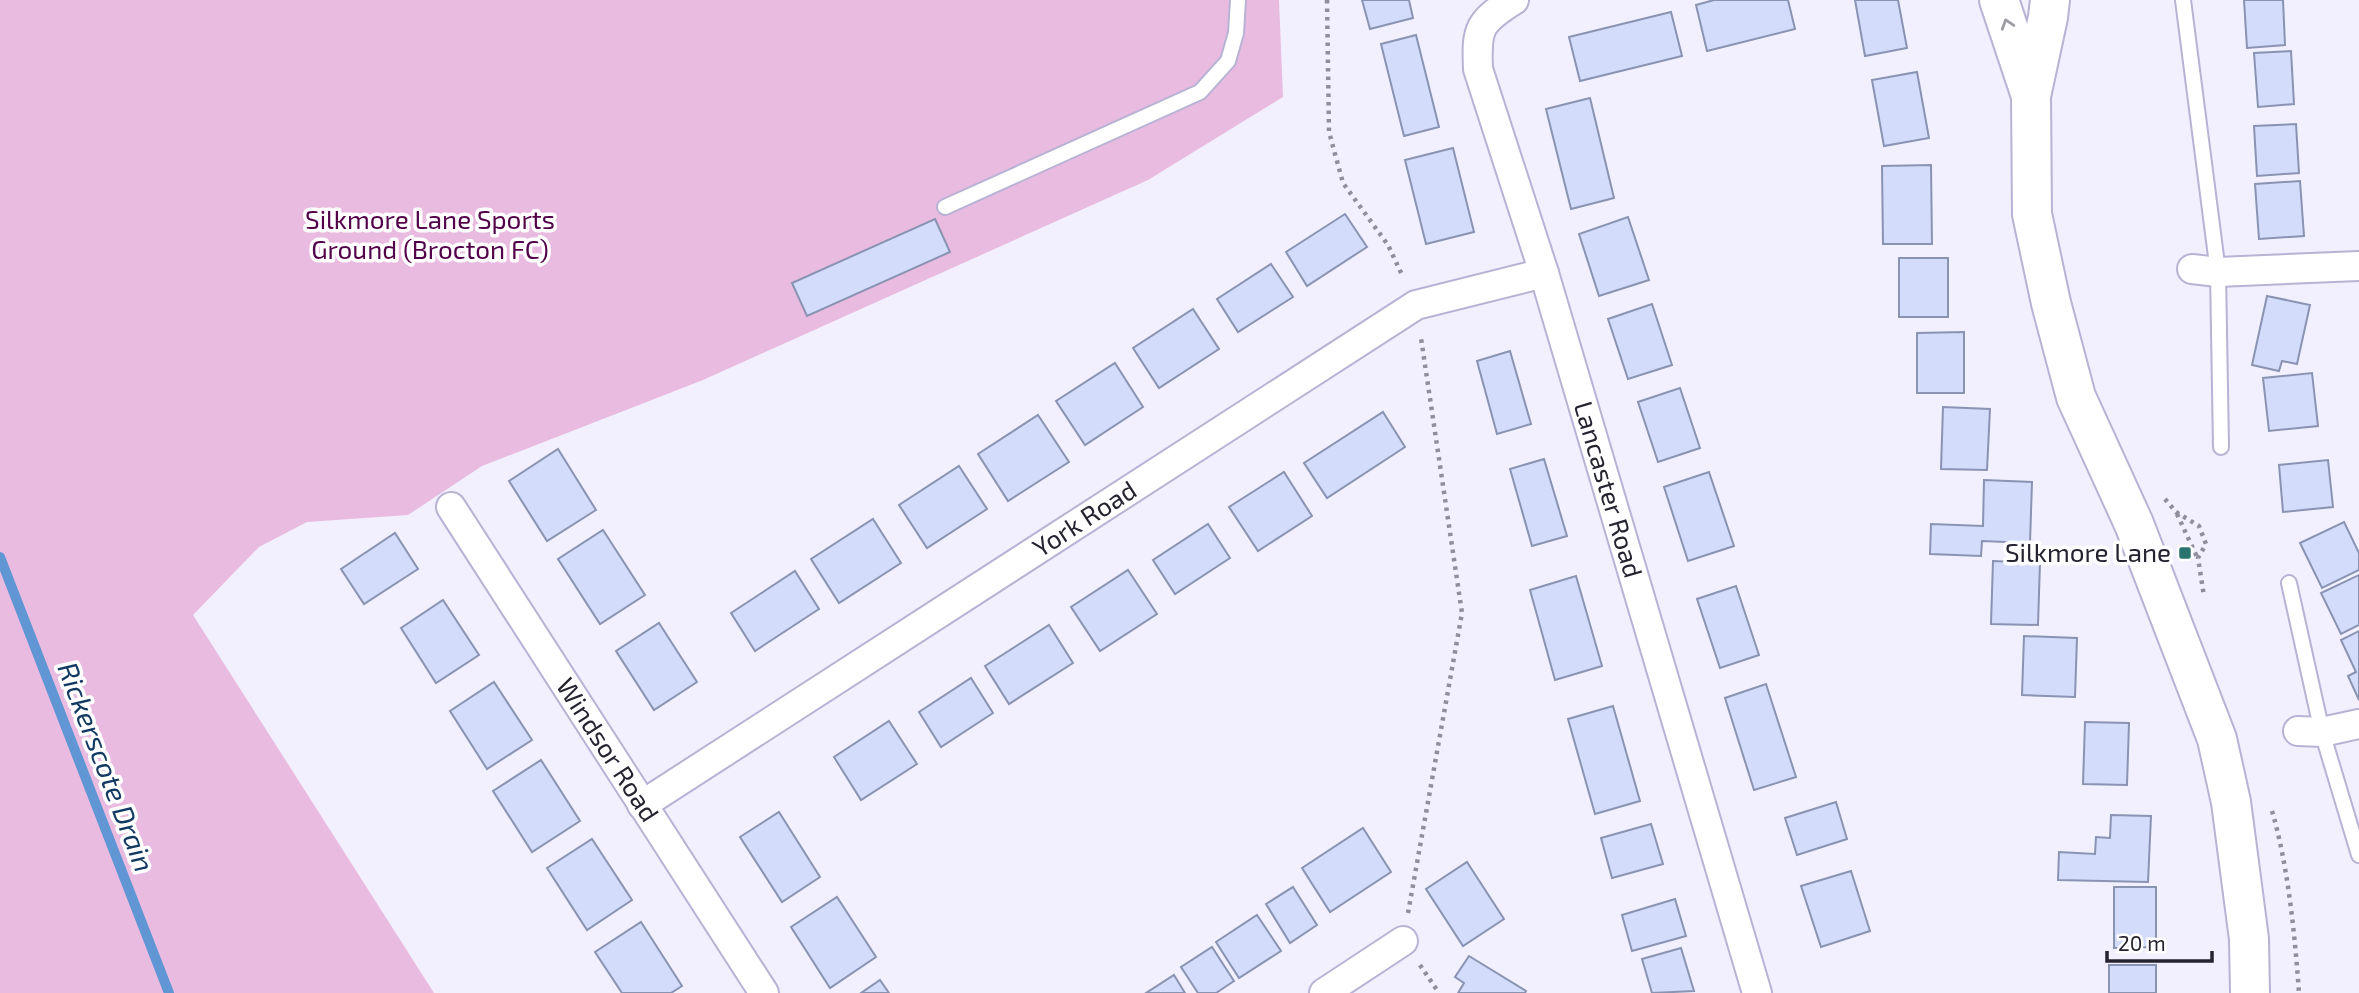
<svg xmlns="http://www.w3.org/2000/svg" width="2359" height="993" viewBox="0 0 2359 993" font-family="'Exo 2',sans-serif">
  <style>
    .green { fill: #eabbe0 }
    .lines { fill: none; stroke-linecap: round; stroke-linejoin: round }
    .stream { stroke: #5f96d3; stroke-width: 10 }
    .building { fill: #d3dcfb; stroke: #8993b2; stroke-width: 2 }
    .lane-casing { stroke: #b8b2d4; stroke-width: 18 }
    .street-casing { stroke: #b8b2d4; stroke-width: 32 }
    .secondary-casing { stroke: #b8b2d4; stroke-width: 42 }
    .path { stroke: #908e9c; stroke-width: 4.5; stroke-dasharray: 3.5 5; stroke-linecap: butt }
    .lane { stroke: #fff; stroke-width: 14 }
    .street { stroke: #fff; stroke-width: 28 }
    .secondary { stroke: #fff; stroke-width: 38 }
    .oneway { stroke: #9d9ca2 }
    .poi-dot { fill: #297370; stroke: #fff; stroke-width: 2.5 }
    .labels { text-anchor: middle; stroke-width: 7; stroke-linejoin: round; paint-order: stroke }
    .park-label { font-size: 26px; fill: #52004a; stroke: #fff }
    .street-label { font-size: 26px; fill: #252330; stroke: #fff }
    .poi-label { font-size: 26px; fill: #252330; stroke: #fff; text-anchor: end }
    .water-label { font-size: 28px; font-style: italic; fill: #123961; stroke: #fff }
  </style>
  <rect width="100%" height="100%" fill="#f2f0fe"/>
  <polygon class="green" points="0,0 1279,0 1283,97 1148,180 703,380 482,466 408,515 307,522 259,547 193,615 434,993 0,993"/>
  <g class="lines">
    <polyline class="stream" points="0,557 169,993"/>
  </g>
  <g class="building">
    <polygon points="1362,0 1409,0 1413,18 1370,29"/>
    <polygon points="1714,0 1788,0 1795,29 1707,51 1696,5"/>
    <polygon points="1855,0 1898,0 1907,48 1865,56"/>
    <polygon points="2244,0 2283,0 2285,45 2247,48"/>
    <polygon points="1671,12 1682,56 1580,81 1569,37"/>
    <polygon points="1416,35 1439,127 1404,136 1381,44"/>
    <polygon points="2291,51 2294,104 2258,107 2254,53"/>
    <polygon points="1917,72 1929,138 1884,146 1872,80"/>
    <polygon points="1590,98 1614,198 1571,209 1546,109"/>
    <polygon points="2296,124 2299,173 2257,176 2254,126"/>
    <polygon points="1453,148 1474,232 1426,244 1405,160"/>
    <polygon points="1931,165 1932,244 1883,244 1882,166"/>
    <polygon points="2300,181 2304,236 2259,239 2255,184"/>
    <polygon points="1345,214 1367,247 1307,286 1286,252"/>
    <polygon points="1628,217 1649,280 1599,296 1579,234"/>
    <polygon points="935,219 950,252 807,316 792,283"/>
    <rect x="1899" y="258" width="49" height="59"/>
    <polygon points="1271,264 1293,297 1238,332 1217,299"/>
    <polygon points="2267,296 2310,305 2297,364 2282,361 2279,371 2252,365"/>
    <polygon points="1652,304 1672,365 1628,379 1608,319"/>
    <polygon points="1193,309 1219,349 1159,388 1133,348"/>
    <polygon points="1964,332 1964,393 1917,393 1917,333"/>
    <polygon points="1510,351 1531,424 1497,434 1477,361"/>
    <polygon points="1115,363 1143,407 1085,445 1056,401"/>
    <polygon points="2312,373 2318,426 2269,431 2263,378"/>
    <polygon points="1680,388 1700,448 1658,462 1638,402"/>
    <polygon points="1943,407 1990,409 1987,470 1941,469"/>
    <polygon points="1383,412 1405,447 1327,498 1304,463"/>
    <polygon points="1038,415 1069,462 1008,501 978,454"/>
    <polygon points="558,449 596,510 547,541 509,481"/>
    <polygon points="1544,459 1567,536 1532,546 1510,469"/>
    <polygon points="2328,460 2333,507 2283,512 2279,465"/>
    <polygon points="959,466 987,509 927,548 899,505"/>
    <polygon points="1284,472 1312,516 1258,551 1229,507"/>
    <polygon points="1709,472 1734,546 1688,561 1664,487"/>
    <polygon points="1984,480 2032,482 2030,543 1982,541 1981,556 1930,554 1931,524 1983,526"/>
    <polygon points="873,519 901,563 839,603 811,559"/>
    <polygon points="2344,522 2359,553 2359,570 2322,588 2300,543"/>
    <polygon points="1208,524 1230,558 1175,594 1153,560"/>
    <polygon points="603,530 645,595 600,624 558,559"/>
    <polygon points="395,533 418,569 364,604 341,569"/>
    <polygon points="1993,561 2040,563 2038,625 1991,624"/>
    <polygon points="1128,570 1157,614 1100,651 1071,607"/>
    <polygon points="795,571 819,609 755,651 731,613"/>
    <polygon points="2359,575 2359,625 2341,634 2321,593"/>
    <polygon points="1576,576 1602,666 1555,680 1530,590"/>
    <polygon points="1736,586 1759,655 1720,668 1697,599"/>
    <polygon points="443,600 479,655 436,683 401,628"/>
    <polygon points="659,623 697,682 654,710 616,651"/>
    <polygon points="1049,625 1073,663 1009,704 985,666"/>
    <polygon points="2359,631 2359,700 2348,676 2356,672 2341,640"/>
    <polygon points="2024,636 2077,638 2075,697 2022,695"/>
    <polygon points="971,678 993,713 941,747 919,712"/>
    <polygon points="494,682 532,740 487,769 450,711"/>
    <polygon points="1766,684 1796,777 1754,790 1725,698"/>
    <polygon points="1613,706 1640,801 1595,814 1568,719"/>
    <polygon points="889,721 917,764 861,800 834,757"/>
    <polygon points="2085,722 2129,723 2127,785 2083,784"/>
    <polygon points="541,760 580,821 532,852 493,791"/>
    <polygon points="1836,802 1847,839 1797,855 1785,818"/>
    <polygon points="779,812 820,877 782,902 740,837"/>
    <polygon points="2111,815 2151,816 2148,882 2058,880 2059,852 2095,854 2096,837 2110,838"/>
    <polygon points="1651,824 1663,864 1612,878 1601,838"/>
    <polygon points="1363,828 1391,872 1330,912 1302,868"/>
    <polygon points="592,839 632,900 587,930 547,868"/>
    <polygon points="1467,862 1504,919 1463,946 1426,889"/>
    <polygon points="1851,871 1870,931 1821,947 1801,886"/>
    <polygon points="1293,887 1317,925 1290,943 1266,904"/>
    <polygon points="2114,887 2156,887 2156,947 2114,948"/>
    <polygon points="837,897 876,957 830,988 791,927"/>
    <polygon points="1675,899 1686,936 1632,951 1622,915"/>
    <polygon points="1257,915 1281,951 1239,978 1216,942"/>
    <polygon points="641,922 682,986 671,993 622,993 595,952"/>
    <polygon points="1212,947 1234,981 1216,993 1198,993 1181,967"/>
    <polygon points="1681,948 1694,991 1652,993 1642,959"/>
    <polygon points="1469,956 1526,991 1525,993 1458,993 1464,983 1455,977"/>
    <rect x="2109" y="965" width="47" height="28"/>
    <polygon points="1174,975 1185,993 1146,993"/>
    <polygon points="880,980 889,993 861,993"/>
  </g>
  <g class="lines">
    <defs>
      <g id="lane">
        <polyline points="2183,0 2218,272 2221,447"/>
        <polyline points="945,207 1200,92 1228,61 1236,33 1238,0"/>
        <polyline points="2289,583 2322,732 2359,855"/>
      </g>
      <g id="street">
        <path id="s1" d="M1514,0C1479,22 1476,28 1478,69L1544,273L1757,993"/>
        <polyline points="2192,269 2218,272 2359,266"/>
        <path id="s2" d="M451,507L764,993"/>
        <polyline points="2298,731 2322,732 2359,724"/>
        <path id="s3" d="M642,805L1416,305L1544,273"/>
        <polyline points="1324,993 1403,941"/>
      </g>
      <g id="secondary">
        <polyline points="1999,0 2031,96"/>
        <polyline points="2050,0 2048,17 2031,96 2032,214 2051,303 2076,397 2134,524 2217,739 2231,802 2249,939 2250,993"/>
      </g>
    </defs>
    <use href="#lane" class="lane-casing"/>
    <use href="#street" class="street-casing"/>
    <use href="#secondary" class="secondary-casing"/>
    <g class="path">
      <polyline points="1327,0 1329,132 1343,183 1388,245 1403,277"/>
      <polyline points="2165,499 2176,512 2199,526 2206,544 2198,558 2204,596"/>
      <polyline points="2177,514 2197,557"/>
      <path d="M2272,811C2288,865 2295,936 2299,993"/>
      <polyline points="1408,913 1462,613 1421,338"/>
      <polyline points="1420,965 1439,993"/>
    </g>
    <use href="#lane" class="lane"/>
    <use href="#street" class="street"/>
    <use href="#secondary" class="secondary"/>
  </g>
  <defs><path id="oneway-chevron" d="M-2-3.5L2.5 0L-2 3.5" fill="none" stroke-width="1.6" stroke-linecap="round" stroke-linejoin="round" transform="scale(1.75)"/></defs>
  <use class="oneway" href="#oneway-chevron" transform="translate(2007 24) rotate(-108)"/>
  <rect class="poi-dot" x="2178" y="546" width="14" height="14" rx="3.5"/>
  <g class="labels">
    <g class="park-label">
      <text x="430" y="229">Silkmore Lane Sports<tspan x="430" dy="30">Ground (Brocton FC)</tspan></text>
    </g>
    <g class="street-label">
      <text dy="9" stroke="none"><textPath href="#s1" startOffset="525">Lancaster Road</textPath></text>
      <text dy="9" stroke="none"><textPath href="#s3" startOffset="527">York Road</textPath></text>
      <text dy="9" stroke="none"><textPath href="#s2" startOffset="289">Windsor Road</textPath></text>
    </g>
    <g class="poi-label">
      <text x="2171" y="562">Silkmore Lane</text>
    </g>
    <g class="water-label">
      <text transform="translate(106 767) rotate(69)" y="10">Rickerscote Drain</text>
    </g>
  </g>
  <path d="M2107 951v10h105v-10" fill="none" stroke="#252330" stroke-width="3.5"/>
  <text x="2118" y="951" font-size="21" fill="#252330" stroke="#ffffff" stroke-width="5" paint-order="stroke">20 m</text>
</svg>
